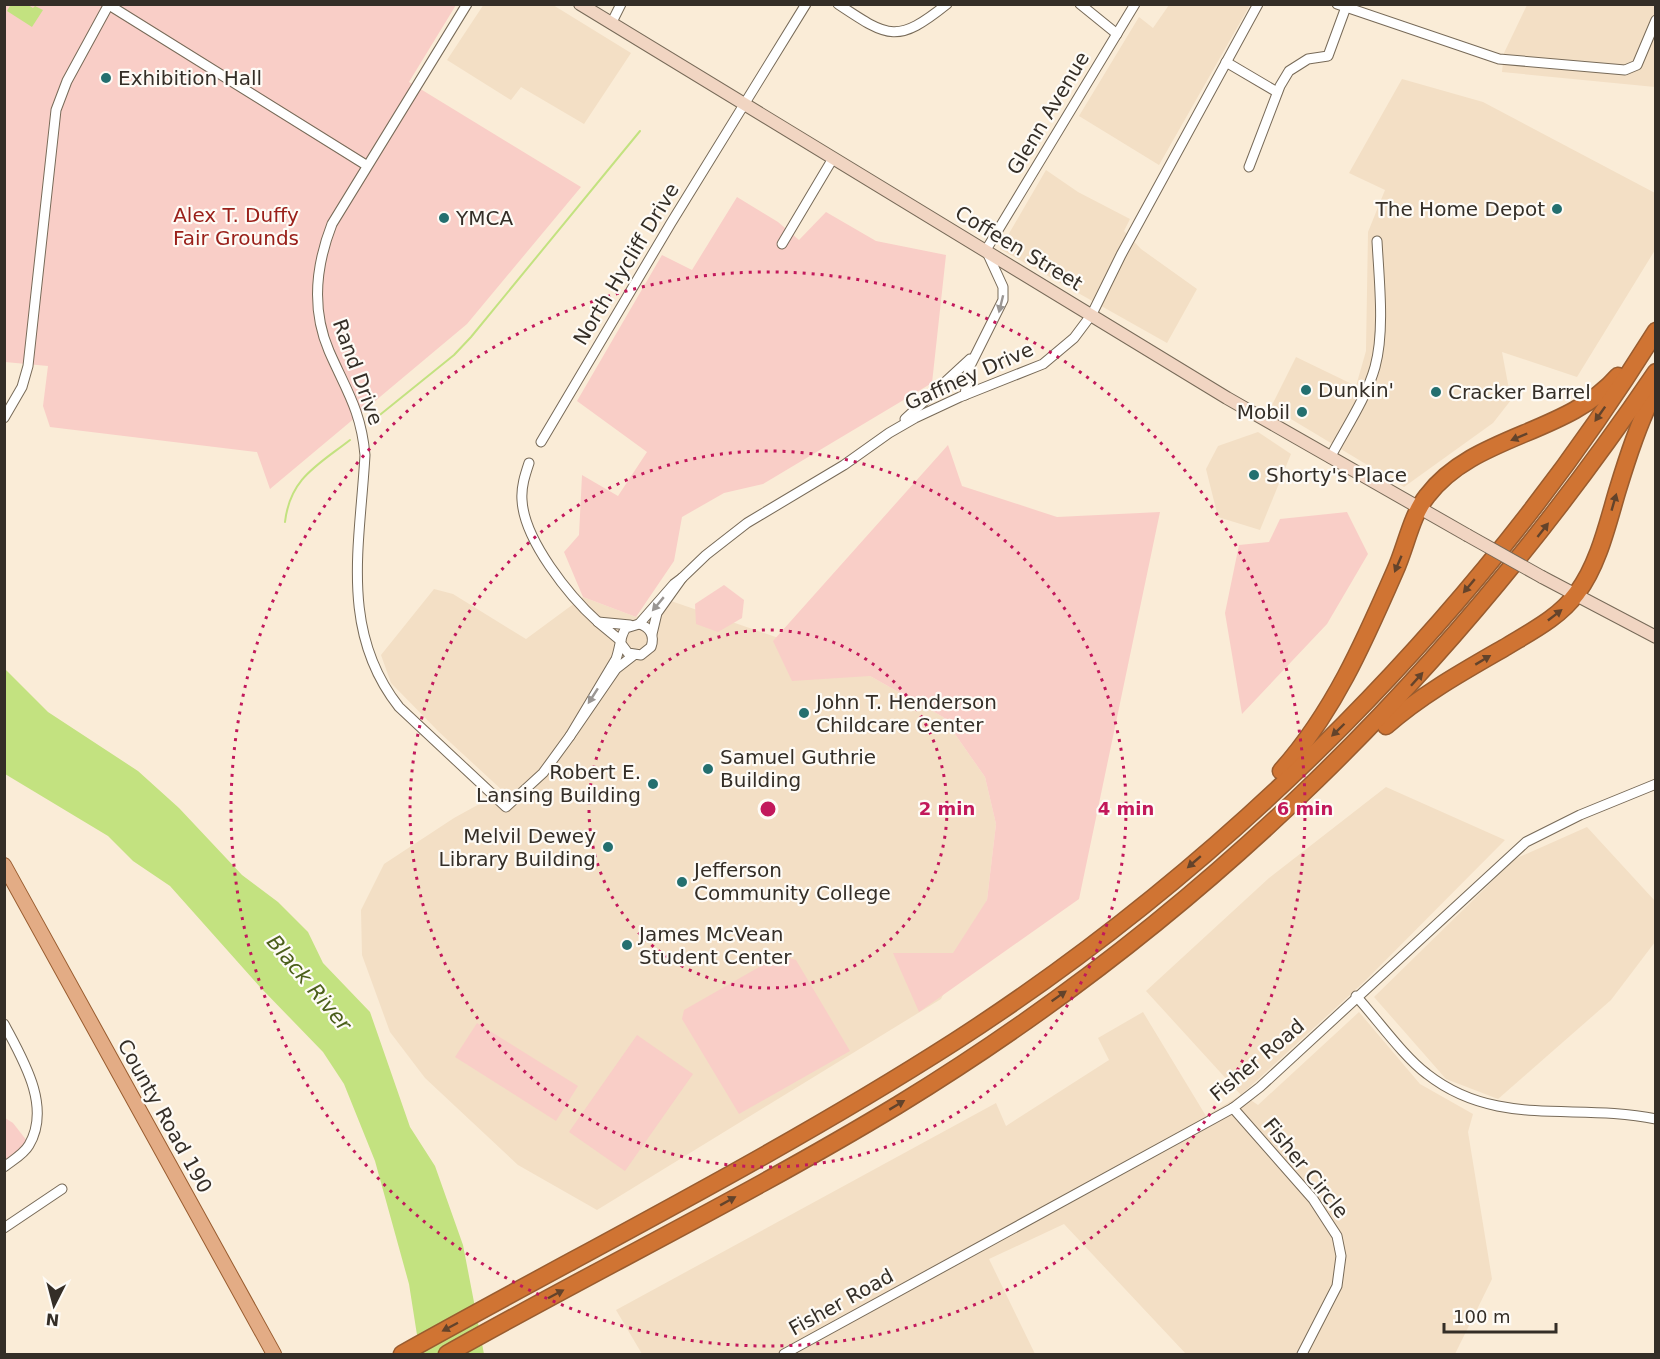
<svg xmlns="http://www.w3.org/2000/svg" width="1660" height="1359" viewBox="0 0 1660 1359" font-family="'DejaVu Sans',sans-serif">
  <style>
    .built { fill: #f3dfc5 }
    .green { fill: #f9cec7 }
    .water { fill: #c3e280 }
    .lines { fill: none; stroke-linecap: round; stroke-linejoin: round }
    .stream { stroke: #c3e280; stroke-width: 2 }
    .street-casing { stroke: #776a58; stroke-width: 11 }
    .secondary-casing { stroke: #776a58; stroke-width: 14 }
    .primary-casing { stroke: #995c2f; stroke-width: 16 }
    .highway-casing { stroke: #995c2f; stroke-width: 19 }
    .street { stroke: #fff; stroke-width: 9 }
    .secondary { stroke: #f1d5c2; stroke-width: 12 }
    .primary { stroke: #e3ac85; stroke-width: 14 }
    .highway { stroke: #d07433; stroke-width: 16 }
    .secondary-bridge-casing { stroke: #776a58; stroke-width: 14; stroke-linecap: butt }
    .secondary-bridge { stroke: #f1d5c2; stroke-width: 12 }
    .oneway { fill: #9a9693 }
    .oneway2 { fill: #63432b }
    .ring { fill: none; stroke: #c2185b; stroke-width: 3; stroke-dasharray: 3 6 }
    .poi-dot { fill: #246f6f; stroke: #fefbf6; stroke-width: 2 }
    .labels { text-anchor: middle; stroke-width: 4.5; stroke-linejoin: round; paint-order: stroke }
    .poi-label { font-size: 20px; fill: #342e27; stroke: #fefbf6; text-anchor: start }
    .street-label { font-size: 20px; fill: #342e27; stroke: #fefbf6 }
    .park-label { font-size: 20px; fill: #9a201a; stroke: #fefbf6 }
    .water-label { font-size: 21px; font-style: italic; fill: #4b5f1a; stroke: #fefbf6 }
    .centre { fill: #c2185b; stroke: #fefbf6; stroke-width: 3 }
    .ring-label { font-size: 18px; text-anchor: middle; font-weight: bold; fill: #c2185b; stroke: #fefbf6; stroke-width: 4.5; stroke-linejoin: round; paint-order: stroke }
  </style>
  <rect width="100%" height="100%" fill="#faecd7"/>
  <g class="built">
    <polygon points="484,4 553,5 631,53 584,124 521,87 511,100 447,60"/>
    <polygon points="1169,5 1250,5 1159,165 1079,116 1139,17 1153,28"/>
    <polygon points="1527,5 1655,5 1655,87 1502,72 1504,53"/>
    <polygon points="1402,79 1483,102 1655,193 1655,250 1577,377 1502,352 1511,400 1493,423 1404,487 1271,407 1296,357 1356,386 1366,351 1368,232 1385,190 1349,173"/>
    <polygon points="1046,170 1078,192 1130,219 1124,231 1141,249 1197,289 1167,343 1000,249"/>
    <polygon points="1258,432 1291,454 1260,530 1218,517 1206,469 1218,446"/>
    <polygon points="434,589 453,594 526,639 583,597 636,617 671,601 790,642 870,676 943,717 985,777 996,824 987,900 941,999 597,1210 518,1165 425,1078 390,1032 362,955 361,910 384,864 454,818 503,791 439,732 391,683 381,655"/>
    <polygon points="1386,787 1505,840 1365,981 1242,1094 1258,1105 1359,1012 1420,1084 1473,1114 1468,1132 1492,1279 1455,1354 1186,1354 1064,1224 989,1259 1035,1354 642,1354 616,1310 996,1103 1006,1126 1109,1060 1098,1038 1143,1012 1206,1116 1241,1095 1146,991 1269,878"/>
    <polygon points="1587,827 1655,901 1655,942 1611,1000 1498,1099 1446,1079 1374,997 1515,859"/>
  </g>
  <g class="green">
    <polygon points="4,5 456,5 409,82 581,187 467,324 270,489 257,452 50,427 43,406 48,366 5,362"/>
    <polygon points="737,197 778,222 799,240 826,212 876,241 946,255 932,383 763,484 724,493 682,517 674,561 636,617 583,597 564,552 579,535 582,475 618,496 647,452 577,401 662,255 692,270"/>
    <polygon points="948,445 962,486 1057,517 1160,512 1079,899 919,1012 893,953 953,953 987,900 996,824 985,777 943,717 870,676 792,681 773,641"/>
    <polygon points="1347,512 1368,554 1327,624 1242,714 1225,613 1239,545 1269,542 1280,519"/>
    <polygon points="724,585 744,600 742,618 718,632 696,624 695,604"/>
    <polygon points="780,955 796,960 850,1051 739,1114 682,1019 684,1010"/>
    <polygon points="477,1023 578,1086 556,1121 455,1057"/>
    <polygon points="637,1035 693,1074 625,1171 569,1132"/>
    <polygon points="5,1118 13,1123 27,1141 5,1163"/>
  </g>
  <g class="water">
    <polygon points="11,4 28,5 33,8 35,6 43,10 32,27 7,11"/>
    <polygon points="4,668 48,712 138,771 179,808 242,875 278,902 308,932 323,963 370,1012 410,1127 435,1166 463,1245 484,1354 420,1354 409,1284 375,1161 344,1084 323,1052 260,987 170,886 133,861 108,836 5,774"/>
  </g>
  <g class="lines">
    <g class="stream">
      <polyline points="376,418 454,355 471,337 640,131"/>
      <path d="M285,522C290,478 318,465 350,440"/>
    </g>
    <defs>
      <g id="street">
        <path d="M467,4L332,224C316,265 311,309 329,351C346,390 361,410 365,455C360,545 339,631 399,707L506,807L543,773L570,736"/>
        <path d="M838,4C889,38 897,44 947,4"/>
        <polyline points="1080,4 1117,34"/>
        <polyline points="1337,4 1499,59 1625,70 1637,65 1656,20"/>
        <polyline points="109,5 366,165"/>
        <polyline points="611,24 621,4"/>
        <polyline points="1226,62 1277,92"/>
        <polyline points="1249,167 1280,86 1289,71 1308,59 1328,56 1346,7"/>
        <polyline points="782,244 832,160"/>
        <polyline points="965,395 969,368 1003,300 1003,287 986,250 1135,4"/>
        <polyline points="4,418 22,387 28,366 56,110 67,81 109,4"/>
        <polyline points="905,419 970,359"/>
        <polyline points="541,442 671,223 806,4"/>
        <path d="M1330,458C1345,429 1366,399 1375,367C1385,331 1379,279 1377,241"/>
        <path d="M529,463C525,475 521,487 522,500C524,540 569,596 598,622"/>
        <polyline points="682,578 706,555 747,523 844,465 889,433 915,418 960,397 1043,364 1074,338 1092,314 1121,255 1258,4"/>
        <polyline points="639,624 674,584 682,578 657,613 652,634"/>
        <polyline points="621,641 598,622 630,625"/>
        <path d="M622,645L628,653L641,655L651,647C655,636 650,627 639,624L626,628C620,635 620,649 616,659L570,736L616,669L634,655"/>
        <path d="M1356,996C1377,1019 1403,1056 1427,1074C1497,1129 1575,1102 1656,1119"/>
        <path d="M4,1024C22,1058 52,1106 29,1145C24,1154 13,1160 4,1167"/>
        <polyline points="1233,1108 1313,1199 1337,1236 1341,1256 1337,1286 1302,1354"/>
        <polyline points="4,1228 62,1189"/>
        <polyline points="784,1354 1233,1108 1260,1087 1526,842 1580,815 1656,784"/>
      </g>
      <g id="secondary">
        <polyline points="580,4 1227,398 1467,535"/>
        <polyline points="1542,577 1656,637"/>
      </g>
      <polyline id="primary" points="4,865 274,1354"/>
      <g id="highway">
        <path d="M1386,726C1421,695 1464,671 1504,648C1530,632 1559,618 1577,593C1598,565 1607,526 1617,492C1628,456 1639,422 1656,389"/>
        <path d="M1281,771C1333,713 1364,642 1395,571C1406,547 1411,516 1427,496C1474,434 1567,435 1618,376"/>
        <path d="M402,1354C586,1251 776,1156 954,1042C1233,862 1481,612 1656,331"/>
        <path d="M447,1354C596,1270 751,1194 898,1105C1207,916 1453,671 1656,372"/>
      </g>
    </defs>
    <use href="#street" class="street-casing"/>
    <use href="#secondary" class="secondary-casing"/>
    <use href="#primary" class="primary-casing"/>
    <use href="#highway" class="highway-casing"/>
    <use href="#street" class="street"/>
    <use href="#secondary" class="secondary"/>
    <use href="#primary" class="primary"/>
    <use href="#highway" class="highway"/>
    <defs>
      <polyline id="secondary-bridge" points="1467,535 1542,577"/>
    </defs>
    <use href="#secondary-bridge" class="secondary-bridge-casing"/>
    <use href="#secondary-bridge" class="secondary-bridge"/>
  </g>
  <defs><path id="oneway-solid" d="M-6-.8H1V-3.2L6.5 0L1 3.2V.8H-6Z" transform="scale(1.5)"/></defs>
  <g class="oneway">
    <use href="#oneway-solid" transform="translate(1001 304) rotate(104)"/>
    <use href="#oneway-solid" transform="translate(658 604) rotate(130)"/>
    <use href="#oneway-solid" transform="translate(593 696) rotate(123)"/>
  </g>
  <g class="oneway2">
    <use href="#oneway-solid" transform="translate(1600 414) rotate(125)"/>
    <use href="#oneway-solid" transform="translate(1519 437) rotate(157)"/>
    <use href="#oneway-solid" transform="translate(1614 502) rotate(-74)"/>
    <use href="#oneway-solid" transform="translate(1543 530) rotate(-52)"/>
    <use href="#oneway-solid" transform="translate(1398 564) rotate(113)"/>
    <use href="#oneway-solid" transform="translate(1469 586) rotate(130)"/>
    <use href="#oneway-solid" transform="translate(1555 615) rotate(-38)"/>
    <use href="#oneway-solid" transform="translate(1483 660) rotate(-31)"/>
    <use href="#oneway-solid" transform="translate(1417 679) rotate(-48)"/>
    <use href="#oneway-solid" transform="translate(1338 730) rotate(136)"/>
    <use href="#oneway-solid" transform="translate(1194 862) rotate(139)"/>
    <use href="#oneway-solid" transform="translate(1059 996) rotate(-35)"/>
    <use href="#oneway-solid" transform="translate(897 1105) rotate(-31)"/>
    <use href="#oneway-solid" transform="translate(728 1201) rotate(-29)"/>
    <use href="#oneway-solid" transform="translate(556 1294) rotate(-28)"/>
    <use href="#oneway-solid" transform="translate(450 1327) rotate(152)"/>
  </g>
  <g class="ring">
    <circle cx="768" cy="809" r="179"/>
    <circle cx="768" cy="809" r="358"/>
    <circle cx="768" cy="809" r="537"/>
  </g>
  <g class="poi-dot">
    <circle cx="106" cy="78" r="6"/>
    <circle cx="1557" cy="209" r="6"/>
    <circle cx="444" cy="218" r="6"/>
    <circle cx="1306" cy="390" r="6"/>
    <circle cx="1436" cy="392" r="6"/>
    <circle cx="1302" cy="412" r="6"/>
    <circle cx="1254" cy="475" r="6"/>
    <circle cx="804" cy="713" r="6"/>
    <circle cx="708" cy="769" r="6"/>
    <circle cx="653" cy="784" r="6"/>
    <circle cx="608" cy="847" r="6"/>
    <circle cx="682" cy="882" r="6"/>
    <circle cx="627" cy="945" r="6"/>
  </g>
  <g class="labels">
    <g class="poi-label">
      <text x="118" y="85">Exhibition Hall</text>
      <text x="1545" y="216" text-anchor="end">The Home Depot</text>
      <text x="456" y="225">YMCA</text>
      <text x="1318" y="397">Dunkin'</text>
      <text x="1448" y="399">Cracker Barrel</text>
      <text x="1290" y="419" text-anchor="end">Mobil</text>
      <text x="1266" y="482">Shorty's Place</text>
      <text x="816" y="709">John T. Henderson<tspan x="816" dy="23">Childcare Center</tspan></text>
      <text x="720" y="764">Samuel Guthrie<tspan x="720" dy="23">Building</tspan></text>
      <text x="641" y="779" text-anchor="end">Robert E.<tspan x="641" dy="23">Lansing Building</tspan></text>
      <text x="596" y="843" text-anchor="end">Melvil Dewey<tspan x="596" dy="23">Library Building</tspan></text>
      <text x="694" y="877">Jefferson<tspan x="694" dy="23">Community College</tspan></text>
      <text x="639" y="941">James McVean<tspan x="639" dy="23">Student Center</tspan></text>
    </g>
    <g class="street-label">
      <text transform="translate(1048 113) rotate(-59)" y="7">Glenn Avenue</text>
      <text transform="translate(1019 248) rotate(31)" y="7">Coffeen Street</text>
      <text transform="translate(626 264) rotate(-59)" y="7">North Hycliff Drive</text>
      <text transform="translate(358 372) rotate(70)" y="7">Rand Drive</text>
      <text transform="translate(969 376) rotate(-24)" y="7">Gaffney Drive</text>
      <text transform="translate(1257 1060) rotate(-40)" y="7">Fisher Road</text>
      <text transform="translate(165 1116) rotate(61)" y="7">County Road 190</text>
      <text transform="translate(1306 1168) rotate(51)" y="7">Fisher Circle</text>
      <text transform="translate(841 1302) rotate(-29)" y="7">Fisher Road</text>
    </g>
    <g class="park-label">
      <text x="236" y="222">Alex T. Duffy<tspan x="236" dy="23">Fair Grounds</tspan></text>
    </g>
    <g class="water-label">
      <text transform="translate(309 983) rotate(50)" y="7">Black River</text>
    </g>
  </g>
  <circle cx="768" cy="809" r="9" class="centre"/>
  <g class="ring-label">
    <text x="947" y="815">2 min</text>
    <text x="1126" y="815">4 min</text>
    <text x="1305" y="815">6 min</text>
  </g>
  <rect width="1660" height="1359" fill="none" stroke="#342e27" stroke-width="12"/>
  <g transform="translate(54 1305) rotate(186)" stroke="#fefbf6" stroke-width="4.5" paint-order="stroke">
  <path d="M0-4.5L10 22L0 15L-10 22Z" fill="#342e27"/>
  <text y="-9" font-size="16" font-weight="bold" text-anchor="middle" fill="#342e27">N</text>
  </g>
  <path d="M1444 1323v9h112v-9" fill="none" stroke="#342e27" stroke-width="3"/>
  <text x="1453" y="1323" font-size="18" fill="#342e27" stroke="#fefbf6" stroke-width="4.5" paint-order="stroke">100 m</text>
</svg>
